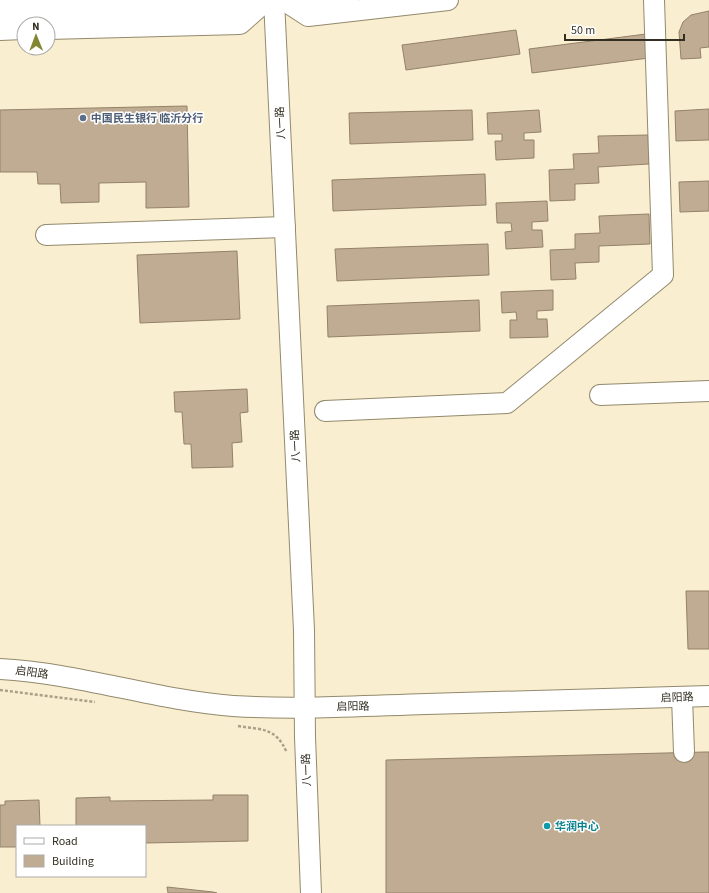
<svg xmlns="http://www.w3.org/2000/svg" width="709" height="893" viewBox="0 0 709 893" font-family="'Source Sans 3','Noto Sans SC',sans-serif">
  <style>
    .building { fill: #bfac92; stroke: #948268 }
    .lines { fill: none; stroke-linecap: round; stroke-linejoin: round }
    .minor-casing { stroke: #93896d; stroke-width: 22 }
    .major-casing { stroke: #93896d; stroke-width: 24 }
    .path { stroke: #a8a089; stroke-width: 2.5; stroke-dasharray: 3 2; stroke-linecap: butt }
    .minor { stroke: #fff; stroke-width: 20 }
    .major { stroke: #fff; stroke-width: 22 }
    .service-dot { fill: #5c6f8a; stroke: #fff; stroke-width: 1.5 }
    .culture-dot { fill: #0f9aa8; stroke: #fff; stroke-width: 1.5 }
    .labels { text-anchor: middle; stroke-width: 3; stroke-linejoin: round; paint-order: stroke }
    .service-label { font-size: 11px; font-weight: bold; fill: #4e5e75; stroke: #fff; text-anchor: start }
    .street-label { font-size: 11px; fill: #322e22; stroke: #fff }
    .culture-label { font-size: 11px; font-weight: bold; fill: #0d838f; stroke: #fff; text-anchor: start }
  </style>
  <rect width="100%" height="100%" fill="#f9eecf"/>
  <g class="building">
    <polygon points="709,11 709,47 700,48 701,58 681,59 679,32 683,22 691,15"/>
    <polygon points="516,30 520,54 406,70 402,45"/>
    <polygon points="646,34 649,58 532,73 529,49"/>
    <polygon points="187,106 189,207 146,208 146,182 99,183 99,202 61,203 60,184 38,184 37,172 0,172 0,110"/>
    <polygon points="709,109 709,140 676,141 675,111"/>
    <polygon points="472,110 473,140 350,144 349,113"/>
    <polygon points="539,110 541,132 524,133 524,140 534,140 534,158 496,160 495,141 502,141 502,134 488,134 487,113"/>
    <polygon points="648,135 649,164 598,167 599,183 575,184 575,200 550,201 549,170 574,169 573,154 599,153 598,136"/>
    <polygon points="485,174 486,205 333,211 332,180"/>
    <polygon points="709,181 709,211 680,212 679,182"/>
    <polygon points="547,201 548,221 532,222 532,230 542,230 543,247 506,249 505,232 512,231 511,223 497,223 496,203"/>
    <polygon points="649,214 650,244 599,246 599,262 575,263 576,279 551,280 550,250 575,249 575,234 600,233 599,216"/>
    <polygon points="488,244 489,275 337,281 335,249"/>
    <polygon points="237,251 240,319 140,323 137,255"/>
    <polygon points="553,290 553,310 537,311 537,319 547,319 548,337 510,338 510,320 517,320 516,312 502,313 501,292"/>
    <polygon points="479,300 480,331 328,337 327,306"/>
    <polygon points="247,389 248,412 240,413 242,442 232,443 233,467 192,468 191,444 184,444 182,412 175,412 174,392"/>
    <polygon points="686,591 709,591 709,649 688,649"/>
    <polygon points="705,752 709,752 709,893 386,893 386,760"/>
    <polygon points="213,795 248,795 248,841 145,843 145,826 76,826 76,798 110,797 110,801 213,800"/>
    <polygon points="39,800 40,826 17,826 17,847 0,847 0,805 5,805 5,801"/>
    <polygon points="167,887 213,892 217,893 168,893"/>
  </g>
  <g class="lines">
    <defs>
      <g id="minor">
        <polyline points="274,0 304,630 305,737 311,893"/>
        <polyline points="285,1 308,16 448,0"/>
        <polyline points="48,29 240,24 267,0"/>
        <polyline points="0,30 24,29"/>
        <polyline points="46,235 285,227"/>
        <polyline points="600,395 709,391"/>
        <polyline points="325,411 507,403 663,275 654,0"/>
        <path d="M0,669C79,673 154,700 233,706C297,710 362,706 426,704C521,702 615,699 709,696"/>
        <polyline points="682,697 684,752"/>
      </g>
      <g id="major">
        <polyline points="292,0 307,5 347,0"/>
        <polyline points="0,10 239,5 254,0"/>
      </g>
    </defs>
    <use href="#minor" class="minor-casing"/>
    <use href="#major" class="major-casing"/>
    <g class="path">
      <polyline points="0,690 95,702"/>
      <path d="M238,726C262,730 276,727 287,753"/>
    </g>
    <use href="#minor" class="minor"/>
    <use href="#major" class="major"/>
  </g>
  <circle class="service-dot" cx="83" cy="118" r="4"/>
  <circle class="culture-dot" cx="547" cy="826" r="4"/>
  <g class="labels">
    <g class="service-label">
      <text x="91" y="122">中国民生银行 临沂分行</text>
    </g>
    <g class="street-label">
      <text transform="translate(280 123) rotate(-93)" y="4">八一路</text>
      <text transform="translate(295 446) rotate(-93)" y="4">八一路</text>
      <text transform="translate(32 672) rotate(8)" y="4">启阳路</text>
      <text transform="translate(677 697) rotate(-2)" y="4">启阳路</text>
      <text transform="translate(353 706) rotate(-1)" y="4">启阳路</text>
      <text transform="translate(306 770) rotate(-92)" y="4">八一路</text>
    </g>
    <g class="culture-label">
      <text x="555" y="830">华润中心</text>
    </g>
  </g>
  <rect x="16" y="825" width="130" height="52" fill="#ffffff" stroke="#adaba7"/>
  <rect x="24" y="838" width="20" height="6" fill="#ffffff" stroke="#adaba7"/>
  <text x="52" y="845" font-size="12" fill="#322e22">Road</text>
  <rect x="24" y="855" width="20" height="12" fill="#bfac92" stroke="#adaba7"/>
  <text x="52" y="865" font-size="12" fill="#322e22">Building</text>
  <g transform="translate(36 36) rotate(359)"><circle r="19" fill="#ffffff" stroke="#adaba7"/>
  <path d="M0-3L7 15L0 10L-7 15Z" fill="#838630"/>
  <text y="-6" font-size="11" font-weight="bold" text-anchor="middle" fill="#322e22">N</text>
  </g>
  <path d="M565 34v6h119v-6" fill="none" stroke="#322e22" stroke-width="2"/>
  <text x="571" y="34" font-size="12" fill="#322e22" stroke="#ffffff" stroke-width="3" paint-order="stroke">50 m</text>
</svg>
